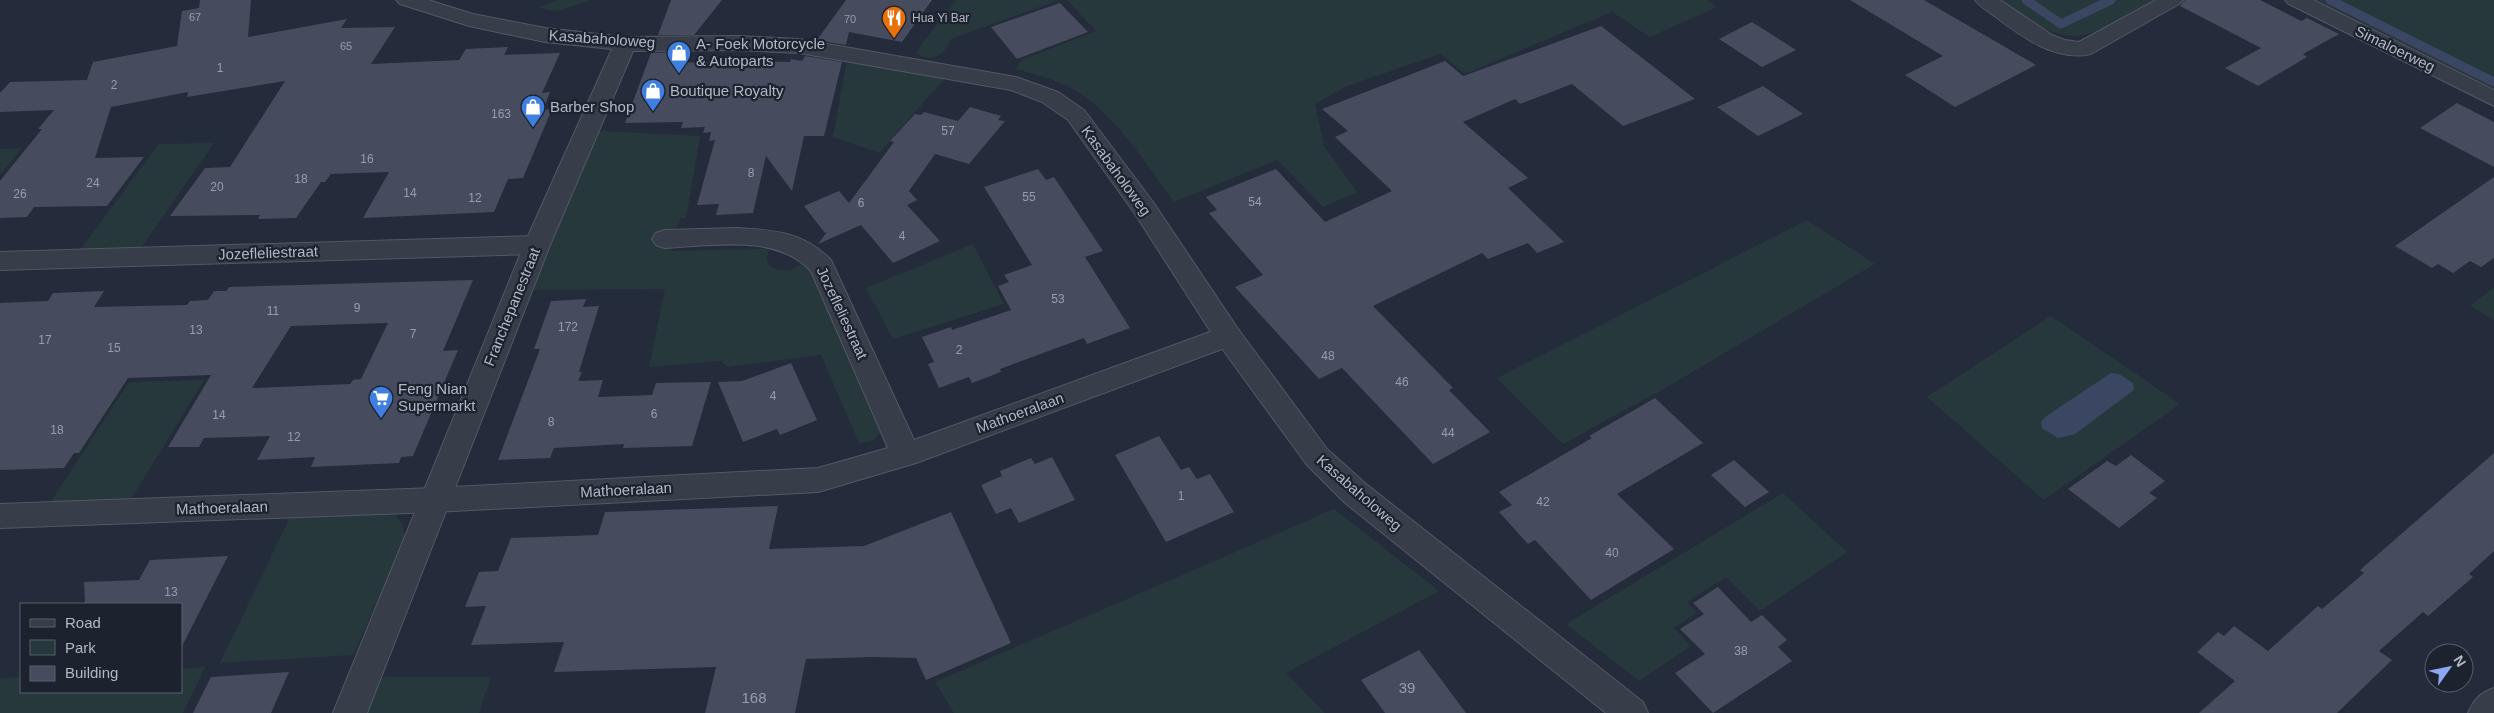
<svg xmlns="http://www.w3.org/2000/svg" width="2494" height="713" viewBox="0 0 2494 713" font-family="Arial,sans-serif">
  <style>
    .green { fill: #27383c }
    .water { fill: #3b4662 }
    .lines { fill: none; stroke-linecap: round; stroke-linejoin: round }
    .stream { stroke: #3b4662; stroke-width: 9 }
    .building { fill: #464c5e; fill-rule: evenodd }
    .minor-casing { stroke: #535865; stroke-width: 2 }
    .tertiary-casing { stroke: #535865; stroke-width: 2 }
    .minor { fill: #383d4a; fill-rule: evenodd }
    .tertiary { fill: #383d4a; fill-rule: evenodd }
    .labels { text-anchor: middle; stroke-width: 4.5; stroke-linejoin: round; paint-order: stroke }
    .far-number-label { font-size: 11px; fill: #989dac }
    .far-poi-label { font-size: 12px; fill: #b3b8c6; stroke: #1d222f; text-anchor: start }
    .number-label { font-size: 12px; fill: #989dac }
    .street-label { font-size: 15px; fill: #b3b8c6; stroke: #1d222f }
    .poi-label { font-size: 15px; fill: #b3b8c6; stroke: #1d222f; text-anchor: start }
    .near-number-label { font-size: 15px; fill: #989dac }
  </style>
  <rect width="100%" height="100%" fill="#242b3a"/>
  <g class="green">
    <polygon points="557,0 591,0 556,11 539,8"/>
    <path d="M956,0H1059L951,39C944,56 933,63 915,53Z"/>
    <path d="M1067,0H1707L1717,7L1650,37L1612,12L1465,74L1441,54L1347,86L1315,104L1324,146L1357,192L1323,207L1277,160L1174,202C1148,166 1115,115 1078,92C1059,80 1036,75 1016,69L1021,60L1096,31Z"/>
    <path d="M1999,0H2156C2134,11 2106,30 2083,35C2053,41 2022,15 1999,0Z"/>
    <polygon points="2305,0 2494,0 2494,95"/>
    <polygon points="847,60 945,78 879,153 833,137"/>
    <path d="M600,131L700,136L686,218H681L676,228L663,231L658,246L673,251L769,249L767,258L769,266C782,272 789,272 801,264L811,272L880,433L872,441L859,443L821,355L728,367L721,361L649,367L665,289L531,290Z"/>
    <polygon points="214,143 141,248 80,250 159,144"/>
    <polygon points="22,148 0,175 0,149"/>
    <polygon points="1807,220 1875,264 1667,387 1563,444 1497,378"/>
    <polygon points="973,244 1004,304 893,339 866,288"/>
    <polygon points="2494,287 2494,320 2470,306"/>
    <polygon points="2051,316 2180,404 2044,500 1927,397"/>
    <polygon points="204,380 130,501 50,503 129,382"/>
    <polygon points="1783,493 1847,552 1760,611 1726,577 1687,602 1697,613 1674,628 1691,646 1639,681 1566,624"/>
    <polygon points="1334,509 1439,591 1286,673 1325,713 954,713 935,682"/>
    <path d="M383,514L395,515C402,523 405,529 405,540L353,655L220,663L290,517Z"/>
    <polygon points="205,667 183,713 0,713 0,678 21,677 21,692 181,692 181,669"/>
    <polygon points="380,677 491,677 479,713 364,713"/>
  </g>
  <polygon class="water" points="2111,373 2119,374 2133,383 2134,390 2075,434 2058,438 2042,428 2041,422 2045,417"/>
  <g class="lines">
    <g class="stream">
      <polyline points="2026,0 2061,24 2111,0"/>
      <polyline points="2330,0 2494,82"/>
    </g>
  </g>
  <g class="building">
    <polygon points="200,0 251,0 248,37 347,19 341,28 395,27 371,64 459,60 466,49 508,47 504,55 560,53 542,93 550,92 543,110 552,109 523,178 508,179 494,212 363,218 389,172 331,174 325,182 321,182 296,218 258,219 260,215 170,216 205,168 230,167 285,81 187,97 188,92 111,107 95,158 144,157 107,206 34,207 27,217 0,218 0,181 42,129 38,129 54,110 0,112 0,93 10,82 87,80 93,62 177,46 182,11 199,8"/>
    <polygon points="671,0 722,0 694,35 658,35"/>
    <polygon points="846,0 932,0 902,42 849,32 846,45 817,40"/>
    <polygon points="1850,0 1924,0 2036,65 1955,107 1905,75 1943,56"/>
    <polygon points="2185,0 2260,0 2301,21 2307,18 2339,34 2303,54 2307,57 2258,86 2225,68 2261,48 2180,6"/>
    <polygon points="1060,3 1088,32 1017,59 991,27"/>
    <polygon points="1752,22 1796,50 1762,67 1719,39"/>
    <polygon points="1601,26 1695,99 1623,126 1572,84 1520,104 1515,99 1463,122 1528,178 1508,188 1564,242 1537,253 1528,243 1488,259 1482,253 1373,306 1453,388 1449,390 1490,432 1433,464 1342,368 1319,379 1235,287 1263,275 1209,213 1217,210 1206,197 1276,169 1325,222 1392,191 1335,137 1348,131 1322,109 1445,61 1463,76"/>
    <polygon points="680,52 671,63 750,61 790,62 791,59 802,61 805,56 842,62 824,136 804,136 792,191 766,156 753,213 716,215 719,204 697,205 715,140 709,141 711,132 703,133 705,127 681,128 683,122 625,123 651,53"/>
    <polygon points="1763,86 1803,114 1758,136 1717,107"/>
    <polygon points="2457,103 2494,122 2494,167 2420,128"/>
    <polygon points="970,107 1001,116 998,120 1005,121 969,164 935,154 909,191 917,200 907,205 940,241 893,263 861,225 818,244 827,232 825,233 804,206 839,191 849,203 894,142 890,141 915,114 921,115 924,112 958,121"/>
    <polygon points="1038,169 1046,180 1054,177 1103,251 1085,257 1130,328 1087,344 1084,338 1000,369 1001,372 972,383 969,377 939,388 928,364 934,362 922,337 951,327 952,330 1011,310 998,286 1009,282 1004,275 1032,265 984,187"/>
    <polygon points="2494,177 2494,258 2481,267 2470,261 2453,273 2438,264 2432,268 2395,246"/>
    <path d="M473,280L443,351L458,350L413,456L401,457L399,463L311,467L315,457L257,460L270,436L204,438L199,447H168L211,375L128,378L79,453H74L64,468L0,470V303L48,301L53,293L104,291L94,307L187,305L190,301L208,300L214,291H226L229,287ZM388,323L361,379L353,380L350,384L252,388L291,326Z"/>
    <polygon points="586,299 583,307 599,306 579,372 582,372 578,381 603,380 598,397 652,395 656,383 711,382 692,446 623,448 624,444 554,448 550,458 498,460 540,349 534,349 551,301"/>
    <polygon points="791,363 817,420 780,435 777,429 743,442 718,382 742,381"/>
    <polygon points="1655,398 1703,443 1617,494 1674,549 1591,600 1535,540 1528,544 1499,512 1512,505 1499,492 1592,438 1589,436"/>
    <polygon points="1159,436 1181,470 1189,467 1197,479 1210,474 1234,512 1166,542 1115,455"/>
    <polygon points="2494,453 2494,551 2469,574 2473,577 2428,616 2423,612 2379,651 2392,660 2337,713 2199,713 2235,681 2197,652 2218,632 2224,636 2234,626 2268,651 2318,606 2322,609 2364,573 2360,570"/>
    <polygon points="2131,455 2165,481 2149,493 2157,498 2119,528 2068,489 2107,461 2116,466"/>
    <polygon points="1052,457 1075,500 1019,523 1011,508 996,514 981,485 1002,476 1000,471 1031,458 1035,464"/>
    <polygon points="1734,460 1769,492 1745,507 1711,475"/>
    <polygon points="778,506 769,549 864,546 951,512 1011,643 926,680 916,658 873,657 806,659 795,713 705,713 716,667 554,672 564,642 471,645 486,606 465,607 479,572 498,571 511,538 598,535 605,512"/>
    <polygon points="228,556 181,648 181,604 85,604 84,582 139,580 150,560"/>
    <polygon points="1718,587 1751,622 1762,615 1787,640 1778,647 1792,661 1713,713 1675,673 1705,654 1680,629 1704,614 1693,603"/>
    <polygon points="1419,650 1466,713 1385,713 1361,680"/>
    <polygon points="289,672 271,713 193,713 211,677"/>
  </g>
  <g class="lines">
    <defs>
      <g id="minor">
        <path d="M1975,0H2000L2052,35L2065,40L2079,42L2156,0H2183L2179,4L2091,54C2056,62 2022,37 1996,17C1989,12 1980,7 1975,0Z"/>
        <polygon points="2285,0 2313,0 2494,90 2494,106 2289,4"/>
        <path d="M737,228C774,230 804,232 831,260L914,440L1218,329L1228,326L1238,329L1242,336L1238,343L916,463L818,492L434,512L0,528V504L434,488L818,468L888,448L811,271C775,233 712,246 665,248L656,245L652,239L656,233L665,230Z"/>
        <polygon points="537,236 546,239 550,245 546,251 537,254 0,270 0,252"/>
      </g>
      <g id="tertiary">
        <polygon points="396,0 428,0 473,14 545,28 625,37 738,36 799,39 1016,77 1058,92 1084,110 1153,202 1238,329 1327,449 1366,484 1643,702 1648,713 1606,713 1344,502 1307,465 1218,343 1135,214 1068,120 1042,102 1011,90 799,53 738,50 633,51 550,245 367,713 333,713 524,245 612,49 545,42 469,26 400,4"/>
        <path d="M2494,688V713H2468C2474,699 2480,693 2494,688Z"/>
      </g>
    </defs>
    <use href="#minor" class="minor-casing"/>
    <use href="#tertiary" class="tertiary-casing"/>
    <use href="#minor" class="minor"/>
    <use href="#tertiary" class="tertiary"/>
  </g>
  <defs>
    <symbol id="restaurant-pin" viewBox="-11 -11 22 30"><path d="M0 17L-7.5 6A9.5 9.5 0 1 1 7.5 6Z" fill="#e8710a" stroke="#1d222f"/><path d="M-5-6h1v4h1v-4h1v4h1v-4h1v5L-1.5 .5V6h-2V.5L-5-1ZM5-6V6H3V1.5H1.5Q1.5-4 5-6Z" fill="#fff"/></symbol>
    <symbol id="shop-pin" viewBox="-11 -11 22 30"><path d="M0 17L-7.5 6A9.5 9.5 0 1 1 7.5 6Z" fill="#3f7fe0" stroke="#1d222f"/><path d="M-5-2.5h2.3a2.7 3.5 0 0 1 5.4 0H5L5.5 6h-11ZM-1.5-2.5h3a1.5 2.3 0 0 0-3 0Z" fill="#fff"/></symbol>
    <symbol id="supermarket-pin" viewBox="-11 -11 22 30"><path d="M0 17L-7.5 6A9.5 9.5 0 1 1 7.5 6Z" fill="#3f7fe0" stroke="#1d222f"/><path d="M-6-5.5h2.5l.6 2H6L4.5 2H-2.5L-4.4-4H-6ZM-1.5 3.2a1.3 1.3 0 1 0 .1 0ZM3 3.2a1.3 1.3 0 1 0 .1 0Z" fill="#fff"/></symbol>
  </defs>
  <g fill-rule="evenodd">
    <use href="#restaurant-pin" x="880" y="4" width="28" height="38"/>
    <use href="#shop-pin" x="665" y="39" width="28" height="38"/>
    <use href="#shop-pin" x="639" y="77" width="28" height="38"/>
    <use href="#shop-pin" x="519" y="93" width="28" height="38"/>
    <use href="#supermarket-pin" x="367" y="384" width="28" height="38"/>
  </g>
  <g class="labels">
    <g class="far-number-label">
      <text x="195" y="21">67</text>
      <text x="850" y="23">70</text>
      <text x="346" y="50">65</text>
    </g>
    <g class="far-poi-label">
      <text x="912" y="22">Hua Yi Bar</text>
    </g>
    <g class="number-label">
      <text x="220" y="72">1</text>
      <text x="114" y="89">2</text>
      <text x="501" y="118">163</text>
      <text x="948" y="135">57</text>
      <text x="367" y="163">16</text>
      <text x="751" y="177">8</text>
      <text x="301" y="183">18</text>
      <text x="93" y="187">24</text>
      <text x="217" y="191">20</text>
      <text x="410" y="197">14</text>
      <text x="20" y="198">26</text>
      <text x="1029" y="201">55</text>
      <text x="475" y="202">12</text>
      <text x="1255" y="206">54</text>
      <text x="861" y="207">6</text>
      <text x="902" y="240">4</text>
      <text x="1058" y="303">53</text>
      <text x="357" y="312">9</text>
      <text x="273" y="315">11</text>
      <text x="568" y="331">172</text>
      <text x="196" y="334">13</text>
      <text x="413" y="338">7</text>
      <text x="45" y="344">17</text>
      <text x="114" y="352">15</text>
      <text x="959" y="354">2</text>
      <text x="1328" y="360">48</text>
      <text x="1402" y="386">46</text>
      <text x="773" y="400">4</text>
      <text x="654" y="418">6</text>
      <text x="219" y="419">14</text>
      <text x="551" y="426">8</text>
      <text x="57" y="434">18</text>
      <text x="1448" y="437">44</text>
      <text x="294" y="441">12</text>
      <text x="1181" y="500">1</text>
      <text x="1543" y="506">42</text>
      <text x="1612" y="557">40</text>
      <text x="171" y="596">13</text>
      <text x="1741" y="655">38</text>
    </g>
    <g class="street-label">
      <text transform="translate(602 39) rotate(4)" y="5">Kasabaholoweg</text>
      <text transform="translate(2395 49) rotate(26)" y="5">Simaloerweg</text>
      <text transform="translate(1116 171) rotate(54)" y="5">Kasabaholoweg</text>
      <text transform="translate(268 253) rotate(-2)" y="5">Jozefleliestraat</text>
      <text transform="translate(512 307) rotate(-68)" y="5">Franchepanestraat</text>
      <text transform="translate(842 313) rotate(65)" y="5">Jozefleliestraat</text>
      <text transform="translate(1020 413) rotate(-20)" y="5">Mathoeralaan</text>
      <text transform="translate(626 490) rotate(-3)" y="5">Mathoeralaan</text>
      <text transform="translate(1359 493) rotate(41)" y="5">Kasabaholoweg</text>
      <text transform="translate(222 508) rotate(-2)" y="5">Mathoeralaan</text>
    </g>
    <g class="poi-label">
      <text x="696" y="49">A- Foek Motorcycle<tspan x="696" dy="17">&amp; Autoparts</tspan></text>
      <text x="670" y="96">Boutique Royalty</text>
      <text x="550" y="112">Barber Shop</text>
      <text x="398" y="394">Feng Nian<tspan x="398" dy="17">Supermarkt</tspan></text>
    </g>
    <g class="near-number-label">
      <text x="1407" y="693">39</text>
      <text x="754" y="703">168</text>
    </g>
  </g>
  <rect x="20" y="603" width="162" height="90" fill="#1d222f" stroke="#595e6b"/>
  <rect x="30" y="619" width="25" height="8" fill="#383d4a" stroke="#595e6b"/>
  <text x="65" y="628" font-size="15" fill="#b3b8c6">Road</text>
  <rect x="30" y="640" width="25" height="15" fill="#27383c" stroke="#595e6b"/>
  <text x="65" y="653" font-size="15" fill="#b3b8c6">Park</text>
  <rect x="30" y="666" width="25" height="15" fill="#464c5e" stroke="#595e6b"/>
  <text x="65" y="678" font-size="15" fill="#b3b8c6">Building</text>
  <g transform="translate(2449 668) rotate(57)"><circle r="24" fill="#1d222f" stroke="#595e6b"/>
  <path d="M0-4L9 19L0 12L-9 19Z" fill="#8fa7f0"/>
  <text y="-8" font-size="14" font-weight="bold" text-anchor="middle" fill="#b3b8c6">N</text>
  </g>
</svg>
